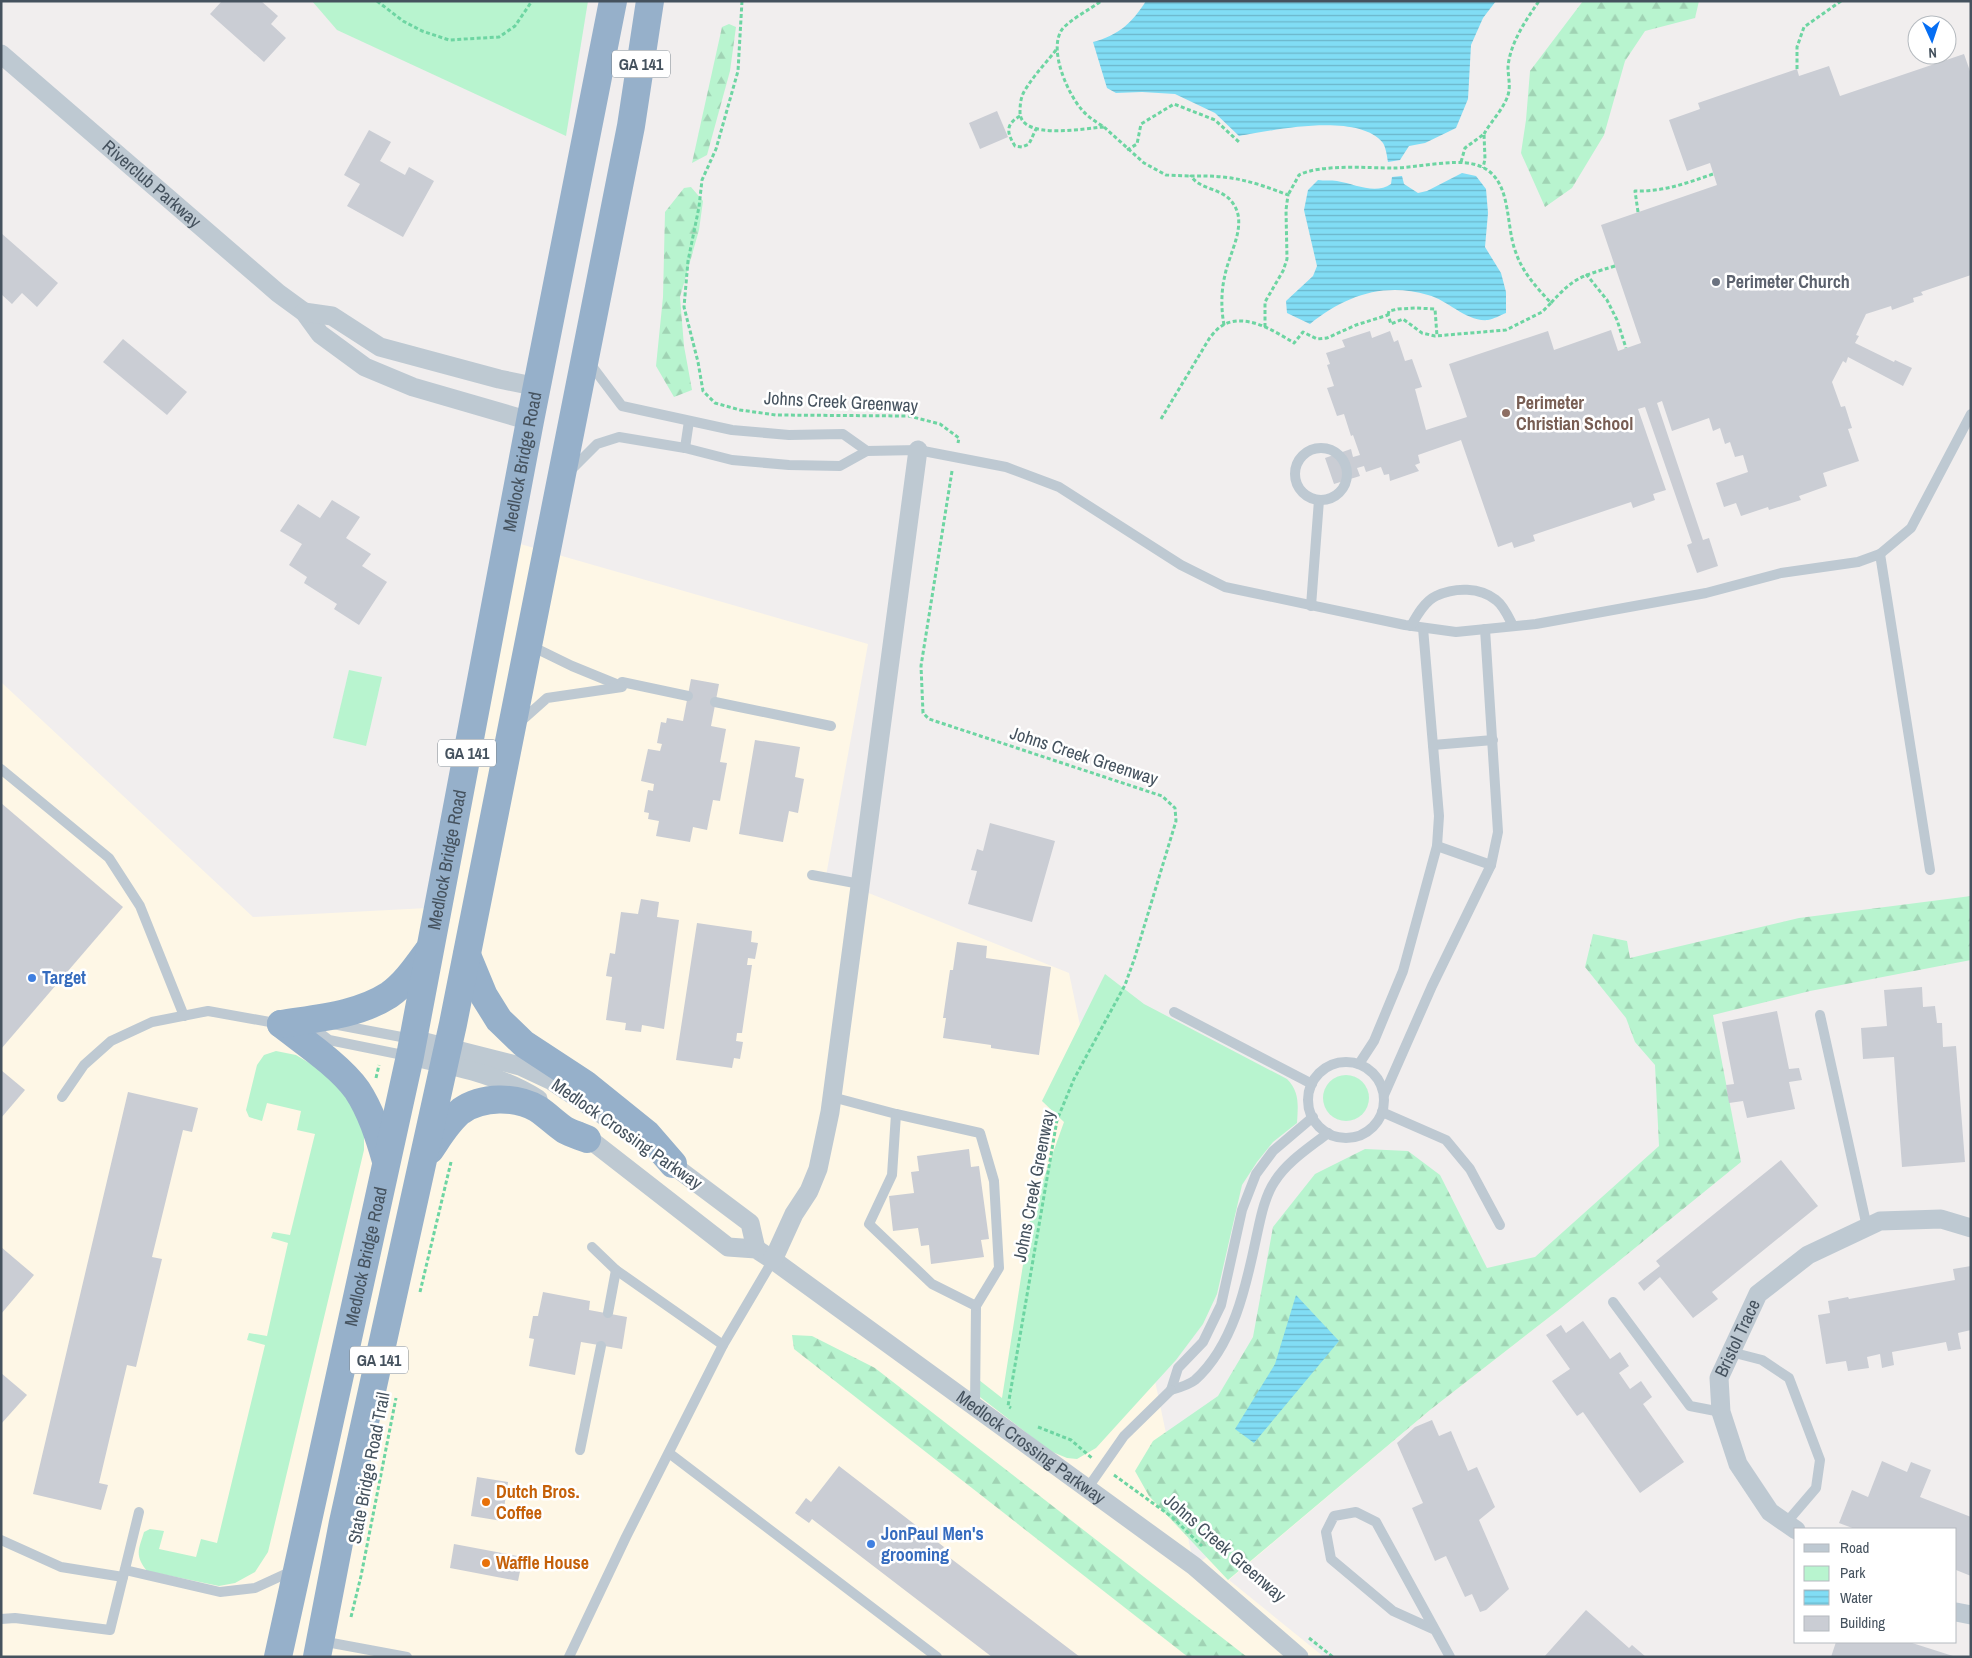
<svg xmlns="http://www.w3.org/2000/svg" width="1972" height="1658" viewBox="0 0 1972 1658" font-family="'Archivo Narrow',sans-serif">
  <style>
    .commercial { fill: #fef7e6 }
    .green { fill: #b8f4cf }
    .forest { fill: url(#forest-firs) }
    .water { fill: url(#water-rules) }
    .building { fill: #cacdd4 }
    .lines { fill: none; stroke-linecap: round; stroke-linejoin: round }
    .path { stroke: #6dd5a2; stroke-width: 3; stroke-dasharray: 4 2.5; stroke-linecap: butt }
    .service { stroke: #bec9d2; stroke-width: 10 }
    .minor { stroke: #bec9d2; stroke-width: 19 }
    .trunk { stroke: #96b0ca; stroke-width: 28 }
    .worship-dot { fill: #6b7280; stroke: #fff; stroke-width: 2 }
    .education-dot { fill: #8d6e63; stroke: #fff; stroke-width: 2 }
    .shop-dot { fill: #3f7fe0; stroke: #fff; stroke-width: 2 }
    .food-dot { fill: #e8710a; stroke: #fff; stroke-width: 2 }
    .labels { text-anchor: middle; stroke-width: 5; stroke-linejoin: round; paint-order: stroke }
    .shield { fill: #fff; stroke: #7d868e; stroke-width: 1 }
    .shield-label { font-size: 16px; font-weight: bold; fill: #45525e }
    .street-label { font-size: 18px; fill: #45525e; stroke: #fff }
    .worship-label { font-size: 18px; font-weight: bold; fill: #5b616d; stroke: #fff; text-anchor: start }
    .education-label { font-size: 18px; font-weight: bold; fill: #785e54; stroke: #fff; text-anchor: start }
    .shop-label { font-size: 18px; font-weight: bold; fill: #366cbe; stroke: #fff; text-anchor: start }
    .food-label { font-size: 18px; font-weight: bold; fill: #c56008; stroke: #fff; text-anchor: start }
  </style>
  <defs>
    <pattern id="forest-firs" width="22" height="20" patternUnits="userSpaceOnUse" patternTransform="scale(1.25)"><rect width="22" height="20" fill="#b8f4cf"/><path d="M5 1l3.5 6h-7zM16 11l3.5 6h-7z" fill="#a0d3b4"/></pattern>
    <pattern id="water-rules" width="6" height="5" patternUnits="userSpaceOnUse" patternTransform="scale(1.25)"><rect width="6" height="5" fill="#81ddf5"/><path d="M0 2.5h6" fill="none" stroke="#6bb6ca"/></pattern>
  </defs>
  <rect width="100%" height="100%" fill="#f1eeee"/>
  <polygon class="commercial" points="506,540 868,644 826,876 1069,973 1194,1566 1561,1308 1430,1410 1229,1580 1324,1657 1,1657 1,682 253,917 447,907"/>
  <g class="green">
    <polygon points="312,1 588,1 566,136 337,30"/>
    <polygon points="349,670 382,677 366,746 333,738"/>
    <path d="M1105,974L1144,1004L1287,1079C1300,1092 1298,1106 1297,1123L1273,1142L1257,1162L1242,1185L1217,1294L1203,1324L1176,1360L1096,1448L1077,1459L1067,1458L1050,1451L980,1397L979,1380L1002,1398L1031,1214L1064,1122L1042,1101Z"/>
    <path d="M276,1051L296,1055L321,1070L354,1098L364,1135V1150L268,1552L255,1572L235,1583L219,1586L147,1571C134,1555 139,1549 144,1532L150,1529L164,1531L159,1549L196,1557L201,1539L217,1543L265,1345L247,1340L249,1333L267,1336L288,1243L271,1238L273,1232L290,1235L315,1134L297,1130L301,1111L267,1103L262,1121L249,1117L246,1110L257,1065L264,1055Z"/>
    <circle cx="1346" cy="1098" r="23"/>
  </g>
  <g class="forest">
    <polygon points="1583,1 1699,1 1695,18 1645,31 1625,61 1604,135 1572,188 1545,207 1521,153 1526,120 1530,71"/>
    <polygon points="729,24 736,27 730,71 707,155 692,163 722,27"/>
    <polygon points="691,187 703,201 699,230 680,297 684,346 692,390 674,397 656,366 663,297 665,212 684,188"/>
    <polygon points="1971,896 1971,960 1810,991 1713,1015 1741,1162 1561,1308 1430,1410 1228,1580 1149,1496 1135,1471 1153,1441 1218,1396 1253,1337 1273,1227 1315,1174 1365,1149 1408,1151 1440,1175 1487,1268 1535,1257 1659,1146 1655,1065 1635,1042 1626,1018 1585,967 1593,934 1627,941 1630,958 1799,918"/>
    <polygon points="792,1335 812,1336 875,1368 1247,1657 1188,1657 794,1349"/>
  </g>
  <g class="water">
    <path d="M1146,1H1496L1483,18L1471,45L1468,99L1456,128L1425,143L1409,146L1400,160L1388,162C1387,156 1386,148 1383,143C1358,112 1274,130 1239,136L1215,113L1175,94L1142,92L1116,93L1107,88L1093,42C1119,35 1132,23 1146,1Z"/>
    <path d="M1462,173L1476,176L1486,189L1488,213L1485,247L1501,273L1506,292V313C1501,315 1494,319 1488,320C1466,322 1448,300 1428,295C1383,282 1345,296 1310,324L1287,313L1286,301L1313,276L1317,266L1304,210L1308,190L1318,180C1324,181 1331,180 1337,181C1355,184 1375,195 1391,184L1392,177L1402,176L1404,184L1418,193L1427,191Z"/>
    <polygon points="1296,1295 1339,1341 1254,1443 1235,1429 1275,1364"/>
  </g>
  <g class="building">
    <polygon points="222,1 261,1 278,16 271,24 286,38 264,62 210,14"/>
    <polygon points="1964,54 1971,74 1971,275 1921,292 1923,295 1913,298 1914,302 1892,310 1891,306 1866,314 1856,335 1859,336 1855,343 1894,362 1895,360 1912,368 1903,386 1848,357 1846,363 1843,361 1832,382 1841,407 1845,406 1852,428 1848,429 1859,461 1823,473 1827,486 1799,496 1801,500 1769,510 1768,507 1741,516 1736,503 1724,507 1716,483 1748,472 1743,455 1735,457 1730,442 1725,444 1720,428 1713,431 1709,418 1672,431 1662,401 1657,403 1703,540 1709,538 1718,566 1697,573 1687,545 1692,543 1645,407 1638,409 1666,490 1653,494 1655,500 1633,508 1631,502 1533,535 1535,541 1514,548 1512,542 1498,547 1461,440 1418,455 1420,463 1415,465 1419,471 1390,481 1389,474 1384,475 1381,467 1366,472 1364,466 1357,468 1360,476 1334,484 1325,458 1351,449 1353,457 1360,455 1353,435 1351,436 1344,414 1337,416 1327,388 1334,386 1327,365 1330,364 1326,353 1345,347 1342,340 1370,331 1372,338 1390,331 1394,342 1398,340 1405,361 1412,359 1422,387 1415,389 1426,430 1467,417 1449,364 1548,331 1554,350 1611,330 1618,351 1641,343 1601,225 1717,185 1710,163 1687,171 1669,120 1700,109 1698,103 1797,69 1799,76 1829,66 1840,96"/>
    <polygon points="997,111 1008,137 980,149 969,123"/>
    <polygon points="369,130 391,142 380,161 405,175 409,167 434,181 403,237 347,206 360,184 344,175"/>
    <polygon points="1,233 58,283 37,307 22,293 12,304 1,294"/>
    <polygon points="123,339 187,392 167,415 103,362"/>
    <polygon points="332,500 360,517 346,538 371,554 362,566 387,582 359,625 334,609 337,604 304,583 307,577 289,565 302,544 280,531 298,504 320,518"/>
    <polygon points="691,679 719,684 711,726 726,729 720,762 727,763 720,801 713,800 707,830 693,827 690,842 656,836 659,821 648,819 649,813 644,812 648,790 653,791 654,784 641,781 648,749 660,751 662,744 657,743 661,722 666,723 667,718 683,721"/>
    <polygon points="755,740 800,747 795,777 804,779 798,813 789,811 783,842 739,834"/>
    <polygon points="1,803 123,907 1,1049"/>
    <polygon points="990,823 1055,841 1032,922 968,904 977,871 971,870 977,849 983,851"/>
    <polygon points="641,899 659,902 657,917 679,920 664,1029 642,1025 641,1032 625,1030 626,1023 606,1020 612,977 606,976 610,953 615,954 621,912 638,914"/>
    <polygon points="697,923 752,931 751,942 758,943 755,959 748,958 747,965 752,965 742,1033 737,1033 736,1041 743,1042 740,1059 734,1058 732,1068 676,1060"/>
    <polygon points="957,942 987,946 986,958 1051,967 1039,1055 991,1048 991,1045 943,1038 946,1018 943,1018 950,970 953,970"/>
    <polygon points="1922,987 1923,1007 1935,1006 1937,1023 1942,1023 1943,1047 1956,1046 1965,1162 1902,1167 1894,1057 1863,1059 1861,1028 1887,1026 1884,990"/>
    <polygon points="1777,1011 1789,1069 1799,1068 1802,1080 1789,1082 1795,1109 1747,1118 1743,1101 1729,1103 1726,1085 1734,1084 1722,1022"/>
    <polygon points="1,1070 25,1090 1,1118"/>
    <polygon points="128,1092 198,1108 192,1132 183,1130 152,1257 162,1259 136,1367 127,1365 99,1483 108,1485 101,1510 33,1494"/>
    <polygon points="969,1149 971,1167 979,1166 989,1239 981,1240 984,1257 931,1264 929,1245 921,1246 918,1228 893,1231 889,1196 914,1193 911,1172 919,1171 917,1156"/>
    <polygon points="1781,1160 1818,1206 1712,1292 1718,1299 1693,1318 1660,1277 1644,1291 1638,1283 1660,1266 1656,1261"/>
    <polygon points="1,1247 34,1275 1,1314"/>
    <polygon points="1971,1266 1971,1330 1958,1333 1961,1349 1948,1351 1946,1342 1892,1352 1894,1365 1882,1368 1880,1354 1867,1357 1869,1368 1848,1371 1846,1361 1826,1364 1818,1315 1830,1313 1828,1301 1848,1297 1849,1299 1955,1280 1953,1269"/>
    <polygon points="543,1292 590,1301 589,1310 627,1317 622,1349 581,1342 575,1375 529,1366 534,1339 529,1338 533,1316 538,1316"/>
    <polygon points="1583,1321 1610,1359 1620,1352 1629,1366 1619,1373 1630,1389 1641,1381 1652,1397 1643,1404 1684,1462 1640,1493 1583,1412 1577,1416 1552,1381 1570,1369 1546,1335 1561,1325 1566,1333"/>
    <polygon points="1,1373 27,1395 1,1424"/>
    <polygon points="1432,1420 1439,1436 1451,1431 1468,1471 1477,1467 1495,1507 1479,1520 1509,1589 1486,1610 1480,1612 1472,1594 1465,1597 1446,1556 1435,1561 1412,1508 1423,1503 1397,1443 1415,1427"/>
    <polygon points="1882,1461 1907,1472 1911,1462 1931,1470 1920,1497 1971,1517 1971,1576 1956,1570 1956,1529 1855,1529 1839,1523 1852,1490 1868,1497"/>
    <polygon points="839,1466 944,1547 941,1551 1080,1657 992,1657 812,1519 809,1523 795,1513 806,1498 811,1502"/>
    <polygon points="477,1477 508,1482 502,1521 471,1516"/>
    <polygon points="454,1544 523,1557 518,1581 450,1568"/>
    <polygon points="1586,1610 1629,1648 1632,1645 1646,1657 1544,1657"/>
    <polygon points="1836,1642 1909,1642 1953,1656 1831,1657"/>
  </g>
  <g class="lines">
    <g class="path">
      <polyline points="377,1 403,21 422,31 449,40 499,37 515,26 532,1"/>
      <polyline points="742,1 738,71 716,149 702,180 699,207 688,261 684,307 698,362 703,391 715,403 740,410 776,415 909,416 940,424 959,438 958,443"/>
      <path d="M1056,50C1046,63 1034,75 1025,90C1021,96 1020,104 1020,112C1020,141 1086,128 1104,127C1096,122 1088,117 1082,110C1068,94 1049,52 1061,31C1067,21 1091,9 1101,1"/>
      <polyline points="1797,69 1797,47 1804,27 1841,1"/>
      <path d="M1020,116C1006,124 1006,132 1015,146L1022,147L1029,144L1036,129"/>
      <polyline points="1104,127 1144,163 1166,175 1191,176"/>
      <path d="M1484,134C1491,121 1508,104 1509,90C1510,83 1508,75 1508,67C1510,43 1526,20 1539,1"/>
      <polyline points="1127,150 1137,144 1141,124 1174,104 1215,120 1239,142"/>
      <polyline points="1461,162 1465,148 1484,134 1485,159 1483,168"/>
      <path d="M1638,212L1635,191C1663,192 1687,183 1713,174"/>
      <polyline points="1586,274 1607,300 1617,320 1626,348"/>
      <path d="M1551,303C1574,277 1582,276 1615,266"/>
      <polyline points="1388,315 1389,311 1398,309 1416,308 1435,309 1437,336"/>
      <path d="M1224,325C1221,309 1221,291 1225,275C1229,253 1249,223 1232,202C1222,188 1200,190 1191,176C1231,175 1252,181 1288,195L1286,210L1287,259L1283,271L1265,302V328"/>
      <path d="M1161,419L1209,339C1212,335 1216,330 1220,327C1243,311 1273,330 1294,343L1303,332L1317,339L1327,338L1356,325L1388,315L1391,324L1403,319L1422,333L1435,336L1506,330L1542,312L1551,303C1537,288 1523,273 1516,253C1504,223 1514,173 1473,164C1453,159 1415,168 1393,168C1368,168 1320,164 1299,175L1288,195"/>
      <polyline points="952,471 921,666 923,713 929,719 1162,796 1175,808 1176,821 1134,960 1125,985 1074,1079 1057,1120 1008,1406 1011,1408"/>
      <polyline points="376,1078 379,1065"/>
      <polyline points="420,1292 451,1162"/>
      <polyline points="1038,1427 1071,1440 1093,1459"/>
      <polyline points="1114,1475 1172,1517 1202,1546"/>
      <polyline points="351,1617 361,1576 396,1398"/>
      <polyline points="1309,1638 1333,1657"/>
    </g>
    <g class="service">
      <polyline points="685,448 689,421"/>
      <circle cx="1321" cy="474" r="26"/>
      <polyline points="867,451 918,450 1006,467 1059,487 1181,565 1225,587 1405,625 1456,632 1536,624 1706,593 1781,573 1858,562 1880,554 1911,528 1971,414"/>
      <polyline points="568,473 597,444 619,437 685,448 732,460 789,465 840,466 867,451 843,434 789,435 732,430 622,406 588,361"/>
      <polyline points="1880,554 1930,870"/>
      <polyline points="1311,606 1319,500"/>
      <path d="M1411,626C1417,615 1425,601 1436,596C1455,587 1480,587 1496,600C1504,606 1509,618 1513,626"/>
      <polyline points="529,645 572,666 621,686"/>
      <polyline points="622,682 688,696"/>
      <polyline points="715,702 831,726"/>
      <polyline points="520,722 547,698 622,687"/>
      <polyline points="1433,745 1493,740"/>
      <polyline points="1,769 109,858 140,906 184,1016"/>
      <polyline points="1437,846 1491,865"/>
      <polyline points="812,875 860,884"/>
      <polyline points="1174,1012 1312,1084"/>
      <polyline points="1820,1015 1867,1227"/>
      <polyline points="333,1024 412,1039"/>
      <polyline points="308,1028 316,1030 329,1040 408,1056"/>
      <circle cx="1346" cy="1100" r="38"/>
      <polyline points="1359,1064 1374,1041 1403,971 1437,846 1439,816 1423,628"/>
      <polyline points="1384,1095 1432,986 1491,865 1498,832 1485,629"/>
      <polyline points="62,1097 84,1065 111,1041 152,1022 208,1011 281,1024"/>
      <polyline points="832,1097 896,1114 892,1175 869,1224 932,1284 976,1306 975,1407"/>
      <polyline points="1382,1112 1446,1140 1470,1169 1500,1225"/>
      <polyline points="896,1114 980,1133 994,1181 999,1268 976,1306"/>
      <path d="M1313,1117L1273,1151L1256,1174L1242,1210L1221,1305L1203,1342L1178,1368L1171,1390C1178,1388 1189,1385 1195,1380C1233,1346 1246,1287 1256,1239C1260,1221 1264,1197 1275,1181C1288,1161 1309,1148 1328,1133"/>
      <polyline points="592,1247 616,1270 723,1345"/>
      <polyline points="1613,1302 1690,1406 1721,1412"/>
      <polyline points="608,1313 616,1270"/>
      <polyline points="1731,1352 1762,1360 1789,1378 1820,1460 1816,1488 1786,1523"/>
      <polyline points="580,1450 601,1346"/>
      <polyline points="669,1453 937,1657"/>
      <polyline points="1087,1489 1124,1436 1171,1390"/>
      <polyline points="1,1540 61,1567 123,1577"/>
      <polyline points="125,1570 220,1592 255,1588 292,1571"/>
      <polyline points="1,1619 15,1618 110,1630 139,1512"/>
      <polyline points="1435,1630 1393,1611 1331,1559 1326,1532 1334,1516 1356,1512 1376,1522 1450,1657"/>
      <polyline points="321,1641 407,1657"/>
      <polyline points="569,1657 626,1537 723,1345 773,1260"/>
    </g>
    <g class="minor">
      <path id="s1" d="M1,54L278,293L304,312L320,334L365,367L413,387L530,421"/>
      <polyline points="304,312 332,316 380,347 499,379 538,387"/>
      <polyline points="413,1039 520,1066 552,1081 609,1119"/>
      <path d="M410,1056C453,1066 499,1074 538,1099"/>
      <path id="s2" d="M579,1131L728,1247L756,1249L773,1260L1194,1566L1299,1657"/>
      <polyline points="662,1157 750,1223 756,1249"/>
      <polyline points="773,1260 794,1214 809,1191 818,1169 830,1112 918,450"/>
      <path id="s3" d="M1796,1530L1770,1512L1738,1464L1721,1412L1719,1378L1758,1294L1808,1255L1880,1221L1941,1219L1971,1228"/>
      <polyline points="1956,1612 1971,1615"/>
    </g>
    <g class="trunk">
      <polyline points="467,955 484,996 499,1020 524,1044 585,1084 647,1134 673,1164"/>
      <path d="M281,1024C304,1042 340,1066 357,1090C371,1111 379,1137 386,1161"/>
      <path d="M281,1024C318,1018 358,1015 389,995C405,984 417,966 428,951"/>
      <path d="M430,1150C439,1137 448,1121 461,1111C482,1096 516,1096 538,1109C547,1115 556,1124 565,1130C572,1134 580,1136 587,1139"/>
      <path id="s4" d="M278,1657L410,1056L530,421L613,1"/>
      <polyline points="317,1657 343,1522 453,1024 631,126 650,1"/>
    </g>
  </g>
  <circle class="worship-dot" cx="1716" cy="282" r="5"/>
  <circle class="education-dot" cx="1506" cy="413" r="5"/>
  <g class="shop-dot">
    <circle cx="32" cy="978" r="5"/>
    <circle cx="871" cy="1544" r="5"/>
  </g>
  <g class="food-dot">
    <circle cx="486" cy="1502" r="5"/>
    <circle cx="486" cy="1563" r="5"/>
  </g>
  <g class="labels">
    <g class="shield">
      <rect x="612" y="50.5" width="58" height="27" rx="4"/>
      <rect x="438" y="739.5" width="58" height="27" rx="4"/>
      <rect x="350" y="1346.5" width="58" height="27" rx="4"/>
    </g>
    <g class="shield-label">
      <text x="641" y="70">GA 141</text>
      <text x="467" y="759">GA 141</text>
      <text x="379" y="1366">GA 141</text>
    </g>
    <g class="street-label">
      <text dy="6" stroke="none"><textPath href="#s1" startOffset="199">Riverclub Parkway</textPath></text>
      <text transform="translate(841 402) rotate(3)" y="6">Johns Creek Greenway</text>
      <text dy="6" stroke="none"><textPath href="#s4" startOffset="1220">Medlock Bridge Road</textPath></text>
      <text transform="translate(1084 756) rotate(18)" y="6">Johns Creek Greenway</text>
      <text dy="6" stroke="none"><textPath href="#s4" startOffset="815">Medlock Bridge Road</textPath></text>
      <text transform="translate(627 1134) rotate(35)" y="6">Medlock Crossing Parkway</text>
      <text transform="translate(1034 1186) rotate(-79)" y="6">Johns Creek Greenway</text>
      <text dy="6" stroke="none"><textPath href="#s4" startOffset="410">Medlock Bridge Road</textPath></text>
      <text dy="6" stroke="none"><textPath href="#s3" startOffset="222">Bristol Trace</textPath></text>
      <text dy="6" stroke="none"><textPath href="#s2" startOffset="556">Medlock Crossing Parkway</textPath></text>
      <text transform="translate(369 1468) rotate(-79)" y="6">State Bridge Road Trail</text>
      <text transform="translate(1225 1548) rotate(41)" y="6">Johns Creek Greenway</text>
    </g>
    <g class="worship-label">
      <text x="1726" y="288">Perimeter Church</text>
    </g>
    <g class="education-label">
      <text x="1516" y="409">Perimeter<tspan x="1516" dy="21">Christian School</tspan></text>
    </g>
    <g class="shop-label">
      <text x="42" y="984">Target</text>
      <text x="881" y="1540">JonPaul Men's<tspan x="881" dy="21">grooming</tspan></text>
    </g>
    <g class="food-label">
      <text x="496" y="1498">Dutch Bros.<tspan x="496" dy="21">Coffee</tspan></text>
      <text x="496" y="1569">Waffle House</text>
    </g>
  </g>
  <rect width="1972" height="1658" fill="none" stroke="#45525e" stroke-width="5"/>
  <rect x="1794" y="1528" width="162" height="115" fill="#ffffff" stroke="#b5babf"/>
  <rect x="1804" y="1544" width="25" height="8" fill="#bec9d2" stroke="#b5babf"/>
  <text x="1840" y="1553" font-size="15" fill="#45525e">Road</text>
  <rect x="1804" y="1566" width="25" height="15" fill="#b8f4cf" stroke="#b5babf"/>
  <text x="1840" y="1578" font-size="15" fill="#45525e">Park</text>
  <rect x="1804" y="1590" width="25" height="15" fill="url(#water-rules)" stroke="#b5babf"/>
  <text x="1840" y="1603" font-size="15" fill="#45525e">Water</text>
  <rect x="1804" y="1616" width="25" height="15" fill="#cacdd4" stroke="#b5babf"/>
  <text x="1840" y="1628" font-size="15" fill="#45525e">Building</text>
  <g transform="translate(1932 40) rotate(177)"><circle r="24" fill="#ffffff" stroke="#b5babf"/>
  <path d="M0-4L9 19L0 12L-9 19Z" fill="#066ef3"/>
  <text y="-8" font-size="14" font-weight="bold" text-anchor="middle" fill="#45525e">N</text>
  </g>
</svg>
